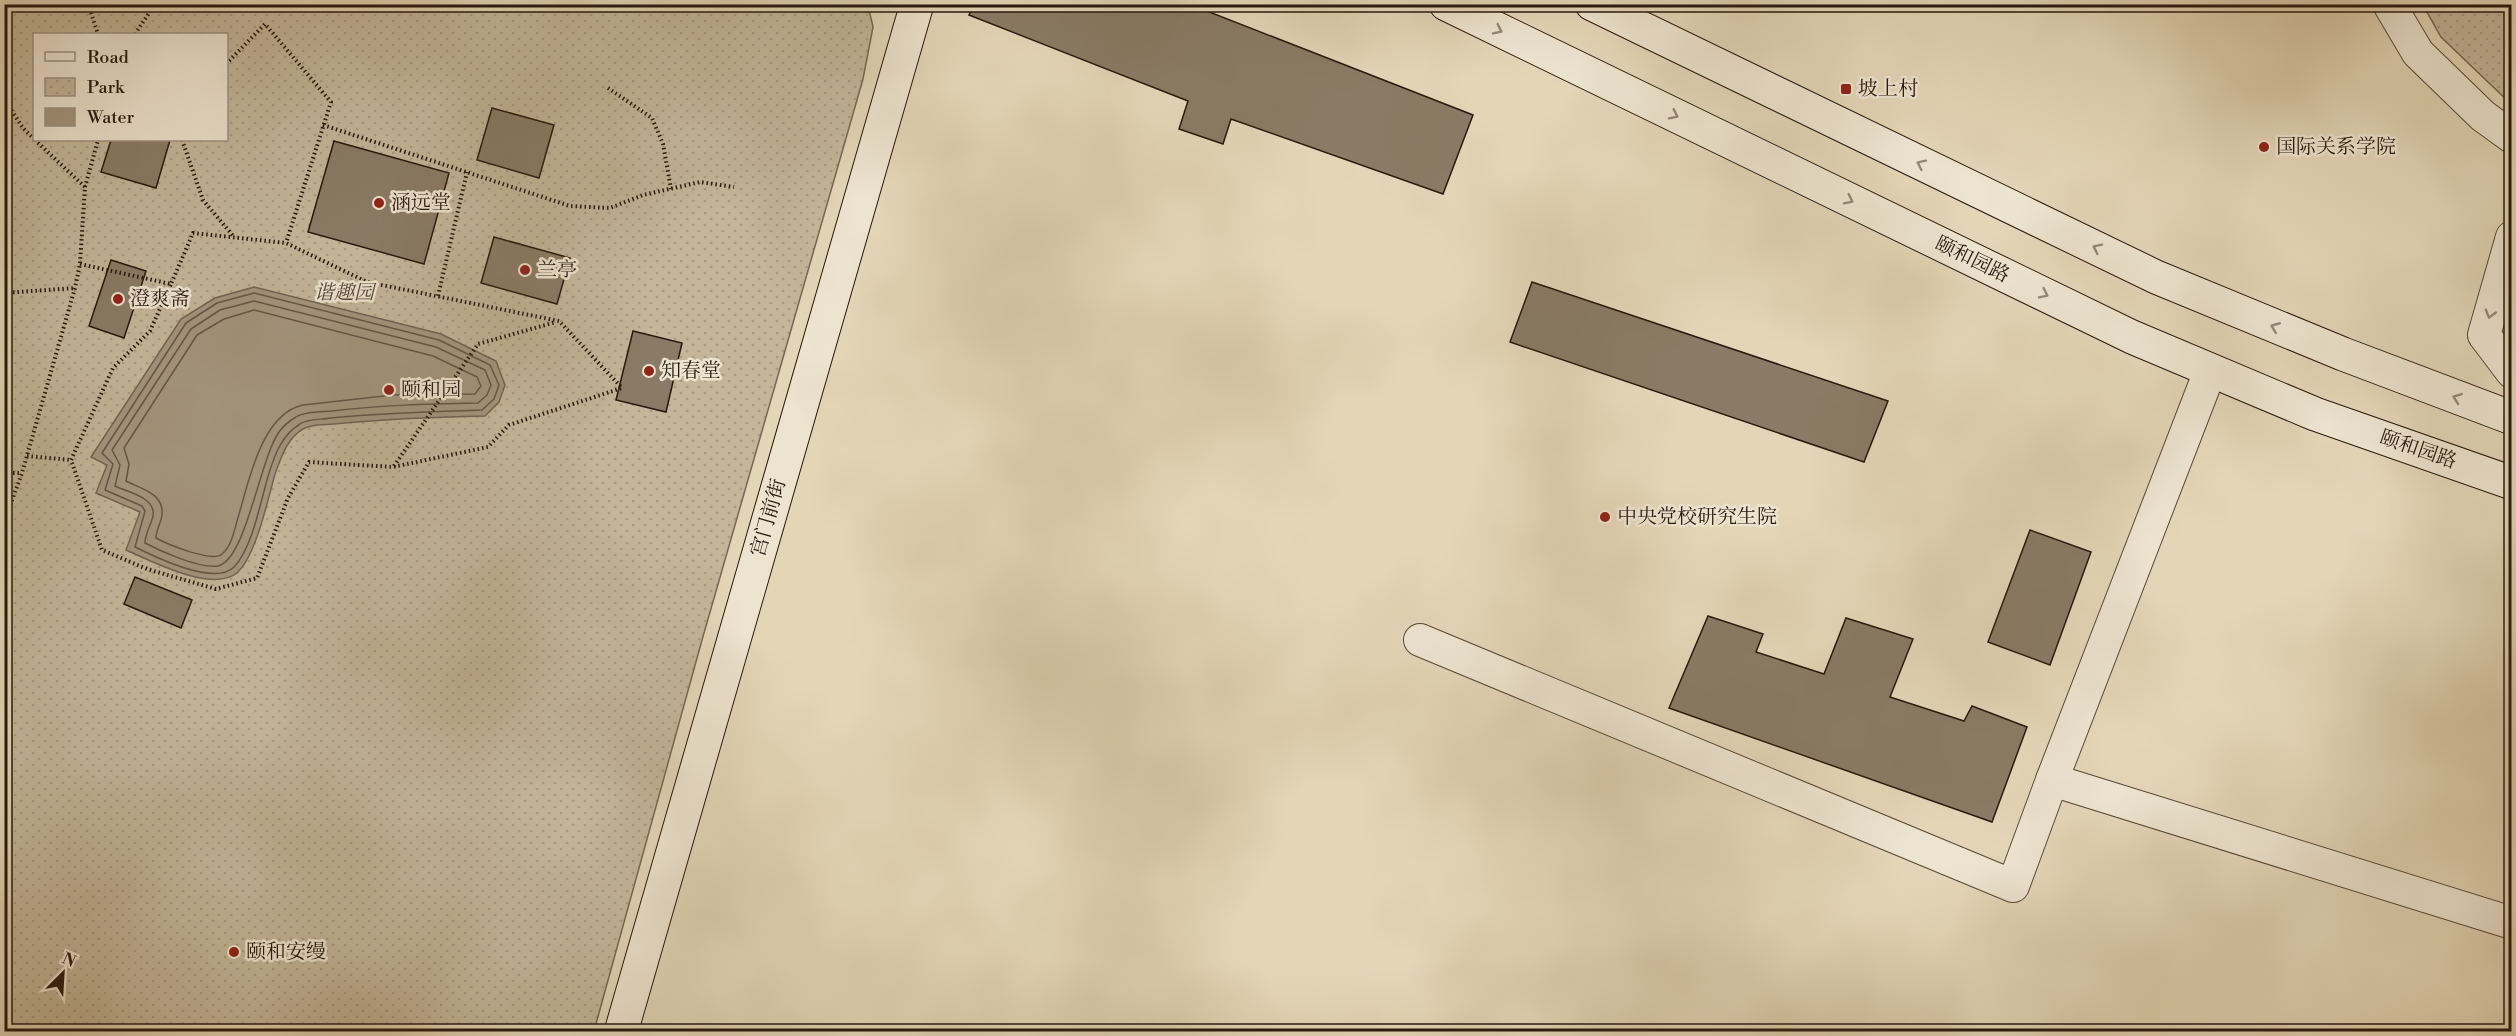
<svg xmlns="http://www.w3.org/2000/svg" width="2516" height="1036" viewBox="0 0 2516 1036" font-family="'Libre Bodoni','Noto Serif SC',serif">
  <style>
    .park { fill: url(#park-dots); stroke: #766754; stroke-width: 1.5; fill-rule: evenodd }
    .water { fill: #a3957e; stroke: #726352; stroke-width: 1.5 }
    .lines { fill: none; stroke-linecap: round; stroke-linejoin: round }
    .shore { stroke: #665646; stroke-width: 1.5 }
    .building { fill: #897b66; stroke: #28180f; stroke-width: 1.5 }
    .street-casing { stroke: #574839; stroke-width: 34 }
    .secondary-casing { stroke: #28180f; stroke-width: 35 }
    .path { stroke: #28180f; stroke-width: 4; stroke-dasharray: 1.5 3; stroke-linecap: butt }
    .street { stroke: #ede4d0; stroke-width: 32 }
    .secondary { stroke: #ede4d0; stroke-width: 33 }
    .oneway { stroke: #948879 }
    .poi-dot { fill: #8f2418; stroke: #ede4d0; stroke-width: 2 }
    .labels { text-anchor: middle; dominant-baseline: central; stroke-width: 5; stroke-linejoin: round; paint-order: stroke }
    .poi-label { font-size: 20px; fill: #28180f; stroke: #ede4d0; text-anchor: start }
    .street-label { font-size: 20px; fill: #28180f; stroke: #ede4d0 }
    .park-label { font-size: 20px; font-style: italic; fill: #564739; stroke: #ede4d0 }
  </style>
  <defs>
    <pattern id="park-dots" width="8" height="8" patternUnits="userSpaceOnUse" patternTransform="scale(1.5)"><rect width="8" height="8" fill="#c3b69a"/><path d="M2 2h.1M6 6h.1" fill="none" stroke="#a89c84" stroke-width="1.8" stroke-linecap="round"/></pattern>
  </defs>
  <rect width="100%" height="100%" fill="#e3d6b7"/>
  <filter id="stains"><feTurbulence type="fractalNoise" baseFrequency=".00333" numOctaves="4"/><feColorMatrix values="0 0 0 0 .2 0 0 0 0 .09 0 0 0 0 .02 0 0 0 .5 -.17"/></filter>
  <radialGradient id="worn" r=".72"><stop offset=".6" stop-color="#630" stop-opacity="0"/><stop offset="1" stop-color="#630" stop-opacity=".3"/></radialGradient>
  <!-- park -->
  <g class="park">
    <path d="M5,5h863l5,22 -10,52 -161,561 -108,391 -589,1zM34,34h192v106h-192z"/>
    <path d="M2423,5h88v99l-70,-67z"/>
  </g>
  <!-- water -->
  <path class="water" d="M254,287l187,47 55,27 9,24 -6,17 -14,14c-51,1 -100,3 -151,8 -9,1 -23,0 -31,5 -16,9 -22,29 -28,45 -7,25 -19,81 -37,98 -24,22 -87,-11 -112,-22l14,-38 -44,-19 11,-28 -16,-8 90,-138 34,-21z"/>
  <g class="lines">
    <!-- shore -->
    <g class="shore">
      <path d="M254,293l185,47 51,25 9,20 -5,14 -12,11c-51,2 -100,3 -151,8 -9,2 -23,0 -31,6 -18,11 -25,30 -31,49 -8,26 -16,74 -35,94 -19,19 -79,-10 -99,-20l10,-36 -3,-5 -37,-16 8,-26 -11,-11 84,-130 31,-20z"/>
      <path d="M254,301l182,46 49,23 6,15 -4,10 -9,8c-49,1 -97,2 -146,8 -10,1 -27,0 -36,6 -5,3 -13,9 -17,15 -19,26 -33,128 -61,134 -18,3 -58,-15 -73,-23 0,-9 6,-18 8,-27 3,-19 -26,-24 -38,-30l5,-21 -8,-15 79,-121 29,-19z"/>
      <path d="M254,310l179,46 44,21 4,9 -6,8 -82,1 -90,10c-43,9 -55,81 -66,116 -3,11 -6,26 -15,33 -10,9 -55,-10 -66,-16 0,-8 5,-15 6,-23 2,-22 -21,-26 -36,-34l3,-17 -5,-16 73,-113 27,-16z"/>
    </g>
  </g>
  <!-- building -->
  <g class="building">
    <path d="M974,4h215l284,111 -30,79 -212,-75 -8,25 -44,-15 9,-28 -219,-86z"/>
    <path d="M492,108l62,17 -15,53 -62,-18z"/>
    <path d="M111,140h59l-14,48 -55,-16z"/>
    <path d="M334,141l115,32 -25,91 -116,-32z"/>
    <path d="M494,237l76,21 -13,46 -76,-21z"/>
    <path d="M111,260l35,11 -22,67 -35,-12z"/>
    <path d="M1532,282l356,119 -24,61 -354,-120z"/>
    <path d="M633,331l49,12 -16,69 -50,-12z"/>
    <path d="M2030,530l61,22 -41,113 -62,-23z"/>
    <path d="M135,577l57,23 -11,28 -57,-24z"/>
    <path d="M1708,616l55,18 -7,18 68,22 22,-56 67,21 -23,58 74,24 8,-15 55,21 -35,95 -323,-114z"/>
  </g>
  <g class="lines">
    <defs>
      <g id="street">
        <path d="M2389,4l29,49 65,63 29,21"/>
        <path d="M2512,237l-28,98 28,37"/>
        <path d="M2210,371l-158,409 460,143"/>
        <path d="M1420,640l593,246 39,-106"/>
      </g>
      <g id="secondary">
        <path d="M1446,4l686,333 183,77 197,69"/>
        <path d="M1592,4l564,273 187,77 169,64"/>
        <path d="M621,1032l296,-1028"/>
      </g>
    </defs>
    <!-- street casing -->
    <use href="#street" class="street-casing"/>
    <!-- secondary casing -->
    <use href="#secondary" class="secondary-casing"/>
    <!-- path -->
    <g class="path">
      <path d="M91,4l-1,6 8,24"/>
      <path d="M135,34l20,-30"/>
      <path d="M226,64l39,-40 66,78 -45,141"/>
      <path d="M608,88l44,30 11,26 8,45"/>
      <path d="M4,99l19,29 11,11"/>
      <path d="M323,125l247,81 40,2 33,-13 57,-13 34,5"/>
      <path d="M182,140l21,60 31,37"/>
      <path d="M85,187l13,-47"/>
      <path d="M80,264l91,20 22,-51 93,10 81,39 192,39 63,67 -113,37 -21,22 -95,20 -84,-5 -21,36 -31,80 -41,11 -69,-20 -45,-19 -31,-90 42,-92 37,-37 21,-47"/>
      <path d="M4,293l71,-5"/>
      <path d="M438,296l29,-124"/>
      <path d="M27,456l44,4"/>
      <path d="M394,466l84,-122 78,-22"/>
      <path d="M4,473h18"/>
      <path d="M4,522l18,-49 53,-185 5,-24 5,-77 -50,-47"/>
    </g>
    <!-- street -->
    <use href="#street" class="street"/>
    <!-- secondary -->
    <use href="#secondary" class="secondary"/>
  </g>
  <!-- one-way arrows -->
  <defs><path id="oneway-chevron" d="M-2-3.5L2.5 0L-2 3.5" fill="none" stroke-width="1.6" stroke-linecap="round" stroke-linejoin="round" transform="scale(1.5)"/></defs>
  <g class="oneway">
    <use href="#oneway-chevron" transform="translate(1498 30) rotate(26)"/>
    <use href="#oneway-chevron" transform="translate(1674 115) rotate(26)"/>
    <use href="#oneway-chevron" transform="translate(1921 164) rotate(-154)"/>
    <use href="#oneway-chevron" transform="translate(1849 200) rotate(26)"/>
    <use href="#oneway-chevron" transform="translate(2097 248) rotate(-154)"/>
    <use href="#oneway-chevron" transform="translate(2044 294) rotate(26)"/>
    <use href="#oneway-chevron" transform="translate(2490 314) rotate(106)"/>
    <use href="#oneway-chevron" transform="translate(2275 327) rotate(-158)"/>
    <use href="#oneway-chevron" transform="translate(2457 398) rotate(-160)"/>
  </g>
  <!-- markers -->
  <g class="poi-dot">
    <rect x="1840" y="83" width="12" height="12" rx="3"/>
    <circle cx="2264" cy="147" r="6"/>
    <circle cx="379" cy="203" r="6"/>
    <circle cx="525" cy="270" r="6"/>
    <circle cx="118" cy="299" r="6"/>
    <circle cx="649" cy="371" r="6"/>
    <circle cx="389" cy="390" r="6"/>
    <circle cx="1605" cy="517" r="6"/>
    <circle cx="234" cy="952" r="6"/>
  </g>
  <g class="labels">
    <!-- poi labels -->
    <g class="poi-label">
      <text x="1858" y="89">坡上村</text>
      <text x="2276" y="147">国际关系学院</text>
      <text x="391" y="203">涵远堂</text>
      <text x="537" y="270">兰亭</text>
      <text x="130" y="299">澄爽斋</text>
      <text x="661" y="371">知春堂</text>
      <text x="401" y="390">颐和园</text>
      <text x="1617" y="517">中央党校研究生院</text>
      <text x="246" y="952">颐和安缦</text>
    </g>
    <!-- street labels -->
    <g class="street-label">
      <text transform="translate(1972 260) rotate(26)">颐和园路</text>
      <text transform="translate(2418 450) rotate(19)">颐和园路</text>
      <text transform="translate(769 518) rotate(-74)">宫门前街</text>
    </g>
    <!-- park labels -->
    <g class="park-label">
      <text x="344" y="293">谐趣园</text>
    </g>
  </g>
  <!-- margin -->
  <rect width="2516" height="1036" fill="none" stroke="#e3d6b7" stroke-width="24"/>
  <rect x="6" y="6" width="2504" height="1024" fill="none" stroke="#28180f" stroke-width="3"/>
  <rect x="12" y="12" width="2492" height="1012" fill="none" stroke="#28180f" stroke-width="1.5"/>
  <!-- legend -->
  <rect x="33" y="33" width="195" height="108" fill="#ede4d0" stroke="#9e9283" stroke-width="1.5"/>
  <rect x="45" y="52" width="30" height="9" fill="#ede4d0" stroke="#9e9283" stroke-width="1.5"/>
  <text x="87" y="63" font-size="18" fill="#28180f">Road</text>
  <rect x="45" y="78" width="30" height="18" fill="url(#park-dots)" stroke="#9e9283" stroke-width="1.5"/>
  <text x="87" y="93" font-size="18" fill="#28180f">Park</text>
  <rect x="45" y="108" width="30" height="18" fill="#a3957e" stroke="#9e9283" stroke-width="1.5"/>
  <text x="87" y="123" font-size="18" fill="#28180f">Water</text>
  <!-- north arrow -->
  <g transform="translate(63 973) rotate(24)" stroke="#ede4d0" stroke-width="4.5" paint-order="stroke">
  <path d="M0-4.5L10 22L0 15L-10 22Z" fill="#28180f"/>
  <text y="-9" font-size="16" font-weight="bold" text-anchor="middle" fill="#28180f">N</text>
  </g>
  <rect width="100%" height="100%" filter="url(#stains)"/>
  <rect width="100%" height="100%" fill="url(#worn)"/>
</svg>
